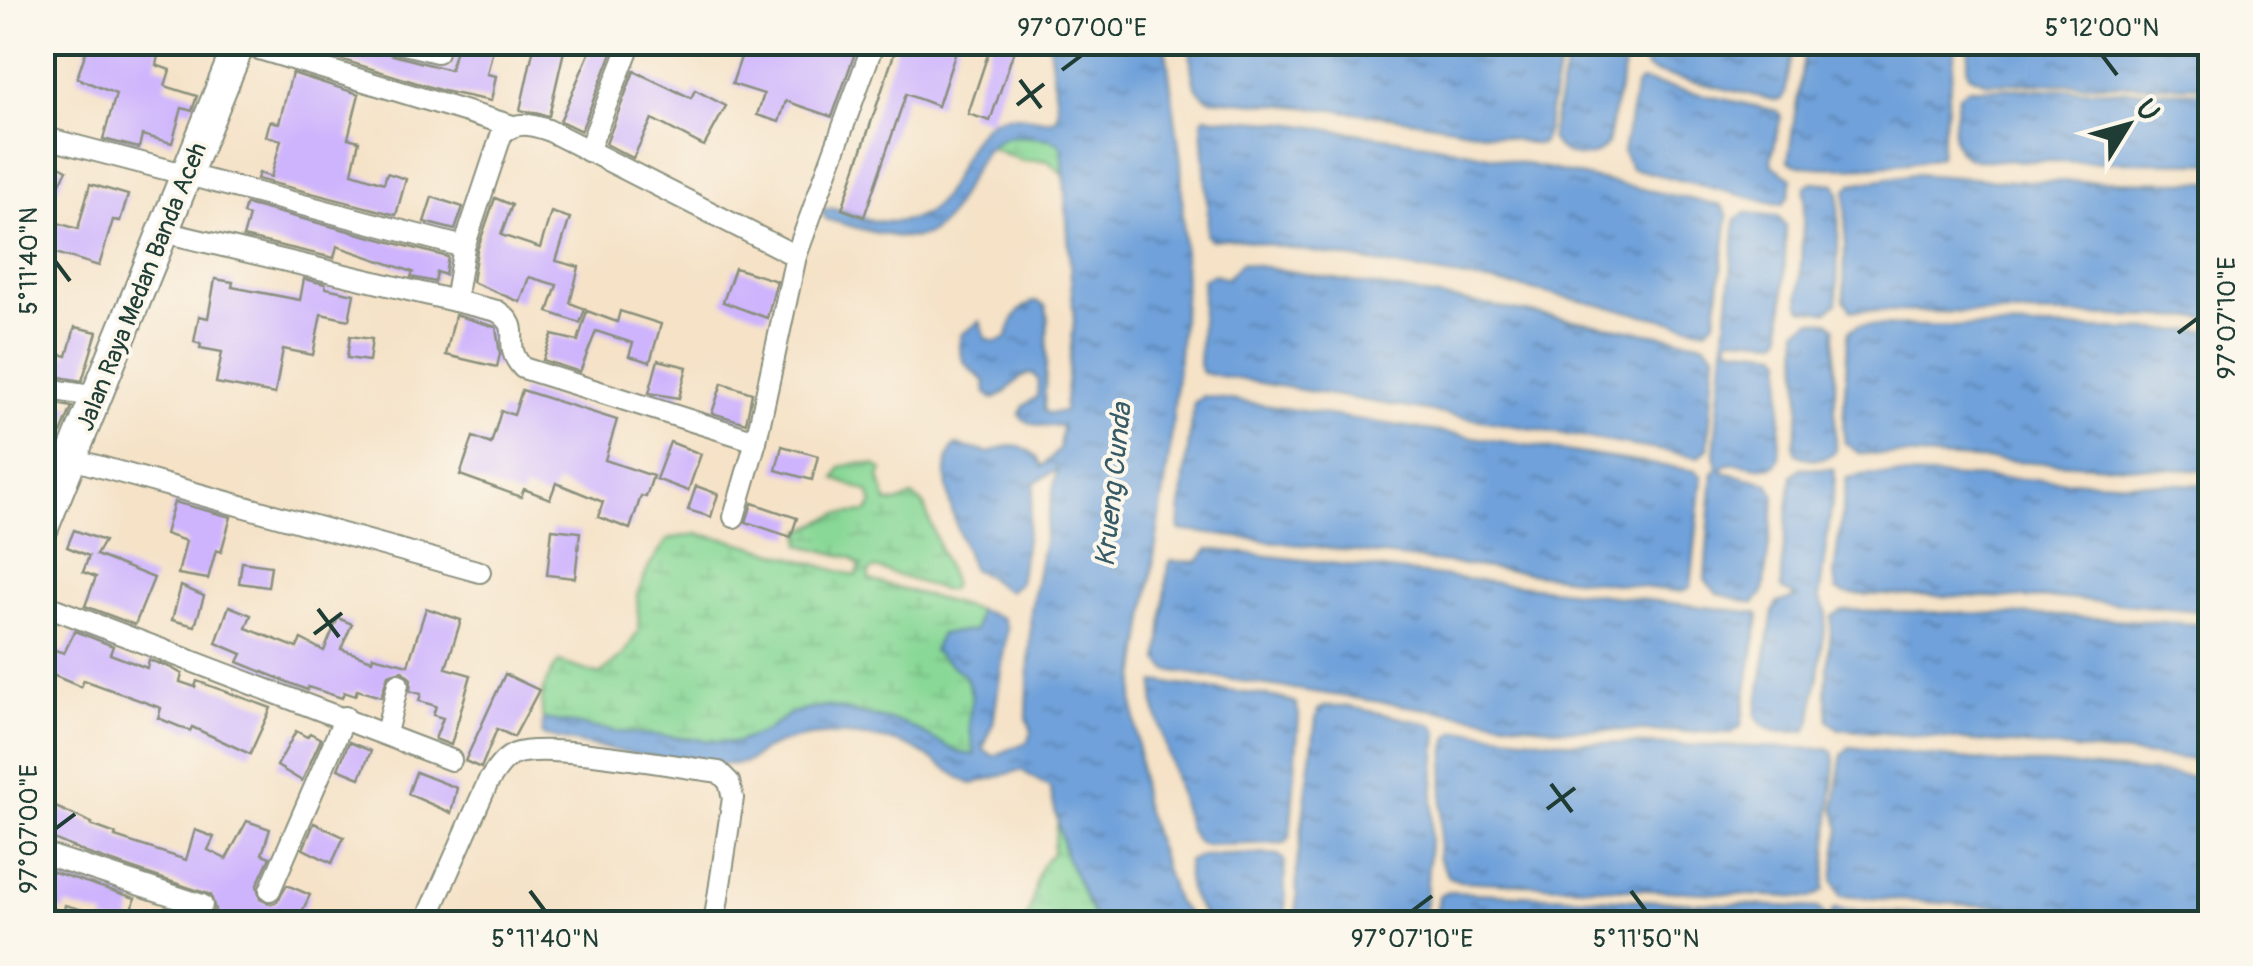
<svg xmlns="http://www.w3.org/2000/svg" width="2253" height="966" viewBox="0 0 2253 966" font-family="Pangolin,sans-serif">
  <style>
    .wetland { fill: url(#wetland-marsh); stroke: #548a66; stroke-width: 2.5 }
    .water { fill: url(#water-ripples); stroke: #476f87; stroke-width: 2.5 }
    .building { fill: #ceb4fd }
    .lines { fill: none; stroke-linecap: round; stroke-linejoin: round }
    .minor-casing { stroke: #8a907e; stroke-width: 24 }
    .highway-casing { stroke: #8a907e; stroke-width: 34 }
    .minor { stroke: #fff; stroke-width: 20 }
    .highway { stroke: #fff; stroke-width: 30 }
    .ticks { fill: none; stroke: #1f3d34; stroke-width: 4 }
    .labels { text-anchor: middle; dominant-baseline: central; stroke-width: 8; stroke-linejoin: round; paint-order: stroke }
    .street-label { font-size: 25px; fill: #1f3d34; stroke: #fbf7ec }
    .water-label { font-size: 28px; font-style: italic; fill: #375b66; stroke: #fbf7ec }
    .neatline { fill: none; stroke: #1f3d34; stroke-width: 4 }
    .ticks-label { font-size: 25px; text-anchor: middle; fill: #1f3d34 }
  </style>
  <defs>
    <pattern id="wetland-marsh" width="20" height="14" patternUnits="userSpaceOnUse" patternTransform="scale(2.5)"><rect width="20" height="14" fill="#89d897"/><path d="M1 5h8M5 5V1M11 12h8M15 12V8" fill="none" stroke="#76ba83"/></pattern>
    <pattern id="water-ripples" width="26" height="14" patternUnits="userSpaceOnUse" patternTransform="scale(2.5)"><rect width="26" height="14" fill="#6fa1da"/><path d="M2 4q2-2 4 0t4 0M15 11q2-2 4 0t4 0" fill="none" stroke="#5b84b2"/></pattern>
  </defs>
  <rect width="100%" height="100%" fill="#fbf7ec"/>
  <filter id="ink" filterUnits="userSpaceOnUse"><feTurbulence type="fractalNoise" baseFrequency=".01" numOctaves="2"/><feDisplacementMap in="SourceGraphic" scale="20" xChannelSelector="R" yChannelSelector="G"/><feConvolveMatrix kernelMatrix="1 2 1 2 8 2 1 2 1" color-interpolation-filters="sRGB"/></filter>
  <filter id="wash" filterUnits="userSpaceOnUse"><feTurbulence type="fractalNoise" baseFrequency=".0048" numOctaves="4" result="noise"/><feDisplacementMap in="SourceGraphic" scale="40" xChannelSelector="R" yChannelSelector="G"/><feGaussianBlur stdDeviation="2.25" result="paint"/><feColorMatrix in="noise" values="0 0 0 0 0 0 0 0 0 0 0 0 0 0 0 0 0 1.4 0 .05"/><feComposite in="paint" operator="in"/></filter>
  <g filter="url(#wash)">
    <rect width="100%" height="100%" fill="#f5e2c7"/>
    <!-- wetland -->
    <g class="wetland">
      <path d="M1022,136l33,3 7,6 2,30 -17,-15 -25,1 -33,-14 15,-10z"/>
      <path d="M858,463l17,2 8,6 -4,6 8,25 10,1 15,-7 11,7 30,81 -3,6h-8l-66,-22 -7,4v8l109,30 -2,21 -35,3 25,43 6,19 -3,28 6,31 -15,-2 -57,-30 -77,-17 -35,7 -25,18 -31,12 -116,-11 -76,-13c-4,-24 1,-38 16,-57l41,13 24,-21 15,-24 -2,-35 12,-29 19,-27 30,-5 33,6 125,36 4,-10 -8,-8 -51,-13v-14l37,-17 29,-2 6,-8 -5,-12 -33,-13 6,-12z"/>
      <path d="M1058,820l8,37 31,66 -73,1c13,-22 7,-55 28,-70z"/>
    </g>
    <!-- water -->
    <g class="water">
      <path d="M1049,43h116l16,118 4,129 -15,159 -37,250 10,103 33,99 20,22h-99l-31,-66 -16,-69 -29,-18 -49,14c-28,-13 -48,-36 -79,-43 -44,-9 -87,-11 -128,8 -6,4 -12,10 -19,13 -30,10 -169,-18 -204,-27l1,-16 76,13 116,11 31,-12 25,-18 35,-7 77,17 57,30 15,2 -6,-31 3,-28 -6,-19 -33,-26 8,-17 34,-4 3,-20 24,8 5,11 -14,95 -10,25 11,7 33,-14 5,-10 -5,-15 4,-107 26,-140 -22,12 -16,101 -10,8c-14,-4 -20,-18 -36,-21 -11,-28 -43,-102 -17,-125l34,8c19,-12 43,-8 52,14l17,-17 3,-25c-16,2 -32,2 -43,-10l5,-9 13,-9 1,-17 -5,-7c-20,3 -23,22 -40,26l-7,-6 -1,-12c-18,-13 -29,-23 -24,-46l19,-14 6,18 10,3 11,-4c5,-18 11,-32 30,-37l9,6 2,13 -4,90 5,4 15,-3 10,-90 -12,-175c-9,-8 -17,-8 -29,-9 -9,-1 -22,-2 -31,1 -35,15 -43,94 -84,99 -26,3 -66,-11 -92,-18l-5,-9c16,-5 30,5 45,9 18,5 35,4 53,-2 36,-14 41,-79 74,-97 17,-10 42,1 61,0l4,-8z"/>
      <path d="M1190,43v-1l373,1 -18,95 -4,6h-7c-107,-26 -215,-37 -325,-45 -21,-11 -17,-35 -19,-56z"/>
      <path d="M1570,43h59l-22,101c-12,20 -51,15 -56,-8z"/>
      <path d="M1647,43h147l-9,51 -4,6h-7l-122,-28 -7,-6z"/>
      <path d="M1806,43h150l-16,113c-26,10 -128,18 -152,5z"/>
      <path d="M1970,43h240v43l-222,-3 -19,-9 -2,-6z"/>
      <path d="M1641,81l136,30 4,5 -10,44 1,5 20,13 -3,18 -6,8 -10,-1 -142,-35 -8,-16 13,-65z"/>
      <path d="M1969,88l241,4v71l-235,-3c-31,-9 -21,-38 -16,-65z"/>
      <path d="M1205,117l82,6 145,21 290,62 6,10 -13,105 -9,8 -187,-42 -288,-49 -20,2 -5,-5 2,-19 -6,-95z"/>
      <path d="M1914,174l98,7 198,1v136l-359,-8 -7,-10 2,-110 6,-6z"/>
      <path d="M1813,182l22,2 4,8 -2,111 -10,9 -25,-3 -3,-6 6,-116z"/>
      <path d="M1746,213l32,3 8,11 -4,108 -4,5 -45,-3 -5,3 2,7 48,5 5,6 -4,100 -4,7c-18,7 -37,-7 -52,1v6l45,11 7,13 -12,97 -9,10 -36,-9 -13,-14 8,-107 5,-5 -4,-14 22,-235z"/>
      <path d="M1241,263l464,80 10,10 -7,95 -9,9 -497,-84 -3,-8 4,-86 11,-5 12,5z"/>
      <path d="M1811,321h18l6,6v125c-8,9 -28,8 -38,2l-3,-9 6,-35 -2,-81z"/>
      <path d="M1858,325l352,6v140l-351,-18 -14,-10 -2,-15 5,-91 1,-6z"/>
      <path d="M1203,396l493,75 6,6 -11,110 -9,5 -502,-62c-3,-9 12,-108 14,-127z"/>
      <path d="M1801,468l33,1 1,10 -16,119 8,15 -15,106 -6,13c-19,-1 -43,4 -50,-18l17,-102 4,-9 20,-6 -16,-8v-16l11,-98z"/>
      <path d="M1867,474l343,11v127l-141,-13 -223,-5 -10,-4 -2,-17 13,-95z"/>
      <path d="M1209,549l548,64 2,3 -18,110 -9,7 -172,-4 -392,-59 -9,-10 9,-96 3,-3 26,1z"/>
      <path d="M1843,610l200,5 167,10v136l-371,-32 -10,-8 -3,-31 6,-74z"/>
      <path d="M1163,682c30,8 114,10 133,22l3,11 -9,122 -5,6 -79,2 -9,-3 -8,-12 -35,-126 1,-21z"/>
      <path d="M1325,706h21l88,19 4,6 -14,192h-128l1,-59 19,-145 2,-9z"/>
      <path d="M1468,731l100,11 259,7 6,3 2,9 -11,130 -14,7 -350,-17 -11,-4 -11,-20 8,-109 3,-11 7,-5z"/>
      <path d="M1849,747l159,17h39l163,14v143l-369,-25 -8,-16 7,-52 -5,-21 7,-52z"/>
      <path d="M1263,854l15,1 6,5 2,63h-75c-17,-18 -28,-36 -23,-62l14,-5z"/>
      <path d="M1449,892l369,16 8,9 -1,6h-390l4,-27z"/>
      <path d="M1835,909l7,1 266,13h-278l1,-10z"/>
    </g>
    <g id="blocks">
      <!-- building -->
      <g class="building">
        <path d="M89,42h72l-5,23 14,5 -5,16 32,10 -5,15 -10,-3 -10,35 -30,-8 -3,13 -36,-9 13,-45 -39,-16z"/>
        <path d="M341,42h21l31,13 57,15 8,-28 35,7 -6,25 9,2 -5,25 -48,-10 -142,-44 1,-4 36,12z"/>
        <path d="M535,42h31l-17,74 -29,-6z"/>
        <path d="M594,42l20,6 -33,83 -21,-10z"/>
        <path d="M746,42h113l-27,75 -46,-16 -7,21 -22,-7 7,-21 -32,-10z"/>
        <path d="M898,42h61l-21,64 -32,-12 -42,123 -22,-8z"/>
        <path d="M992,42h25l-27,79 -22,-7z"/>
        <path d="M634,71l57,27 4,-8 31,16 -22,40 -52,-27 -19,39 -27,-14z"/>
        <path d="M292,73l67,21 -11,44 11,3 -7,32 32,10 3,-10 19,6 -10,36 -139,-36 2,-6 12,4 10,-37 -15,-4 4,-15 9,2z"/>
        <path d="M42,157l25,13 -25,47z"/>
        <path d="M90,184l38,11 -8,26 -7,-1 -14,46 -57,-17 6,-29 30,9z"/>
        <path d="M432,197l31,10 -8,23 -31,-8z"/>
        <path d="M495,198l17,7 -11,30 39,13 11,-36 19,6 -14,43 23,6 -9,36 15,6 -5,14 -32,-11 9,-27 -28,-8 -9,25 -48,-20 5,-32z"/>
        <path d="M246,204l202,53 -3,18 -8,-3 -2,10 -24,-5 2,-5 -76,-26 -3,12 -91,-21 6,-21 -6,-2z"/>
        <path d="M735,268l42,13 -10,37 -44,-16z"/>
        <path d="M215,279l18,3 -1,5 68,13 4,-21 21,5 1,4 28,6 -5,26 -28,-6 -8,41 -30,-6 -8,45 -59,-11 6,-31 -22,-4 1,-4 -7,-2 5,-26 9,2z"/>
        <path d="M587,311l30,11 3,-11 41,13 -11,38 -21,-6 4,-13 -37,-12 -16,41 -37,-12 9,-25 26,6z"/>
        <path d="M455,315l41,12 4,27 -3,13 -51,-12z"/>
        <path d="M75,327l22,5 -15,49 -40,-7v-24l25,6z"/>
        <path d="M350,336l22,3 -3,22 -22,-3z"/>
        <path d="M658,360l29,7 -8,31 -30,-5z"/>
        <path d="M722,383l30,10 -6,30 -34,-10z"/>
        <path d="M522,390l95,30 -12,40 48,16 -7,21 -5,-1 -11,33 -32,-12 5,-15 -47,-19 -6,16 -26,-10 -3,8 -61,-22 13,-38 18,7 10,-33 13,4z"/>
        <path d="M57,404l15,3 -11,26 -19,-6v-15l12,4z"/>
        <path d="M670,442l31,12 -13,37 -32,-12z"/>
        <path d="M782,446l36,10 -6,24 -36,-10z"/>
        <path d="M696,486l22,8 -7,23 -23,-7z"/>
        <path d="M174,502l57,15 -10,35 -5,-2 -8,29 -30,-5 8,-33 -21,-7z"/>
        <path d="M752,503l45,15 -6,19 -45,-15z"/>
        <path d="M552,529l28,3 -5,46 -28,-3z"/>
        <path d="M74,530l30,11 -8,14 58,23 -19,47 -50,-19 11,-29 -13,-5 6,-16 -22,-9z"/>
        <path d="M242,562l29,4 -3,21 -29,-4z"/>
        <path d="M181,586l23,10 -9,30 -23,-6z"/>
        <path d="M229,606l22,9 -5,13 51,20 4,-9 23,12 14,-33 14,6 -11,25 31,11 1,-4 35,9 18,-57 35,12 -15,48 25,7 -20,70 -16,-6 8,-21 -10,-3 3,-9 -17,-5 2,-7 -11,-3 1,-12 -9,-8 -14,4 -7,22 -24,-7 -2,6 -11,-4 -2,6 -34,-11 -1,3 -69,-28 4,-8 -26,-11z"/>
        <path d="M75,631l38,15 -3,8 37,14 2,-8 20,7 13,7 -2,8 15,5 2,-6 74,27 -21,46 -58,-27 -2,4 -32,-13 3,-10 -77,-28 -3,7 -38,-16 9,-22 12,4z"/>
        <path d="M505,674l34,16 -25,47 -17,-8 -16,39 -16,-7z"/>
        <path d="M296,731l11,6 3,-4 11,6 -19,42 -25,-15z"/>
        <path d="M349,742l22,9 -11,27 -22,-9z"/>
        <path d="M416,772l41,16 -6,25 -43,-19z"/>
        <path d="M42,801l50,22 -1,2 25,9 -1,3 71,23 9,-30 19,7 -6,13 18,9 21,-38 23,8 -8,25 8,3 -13,28 3,14 11,5 6,-2 10,-17 23,10 -14,29h-101l1,-7 10,1 9,-8 -4,-15 -125,-42 -44,-19z"/>
        <path d="M314,823l30,14 -12,26 -29,-14z"/>
        <path d="M42,868l93,30 -6,26 -25,-3 1,-5 -40,-11 -1,6 -22,-5z"/>
      </g>
    </g>
  </g>
  <g filter="url(#ink)">
    <use href="#blocks" fill-opacity="0" stroke="#8a907e" stroke-width="2.5"/>
    <g class="lines">
      <defs>
        <g id="minor">
          <path d="M236,42l277,84"/>
          <path d="M396,42l41,10"/>
          <path d="M42,137l422,110"/>
          <path d="M588,151l43,-109"/>
          <path d="M164,232l333,79c30,19 2,31 26,57l233,73"/>
          <path d="M455,301l9,-54 38,-114c16,-12 28,-9 46,-3l248,126"/>
          <path d="M42,388l56,9"/>
          <path d="M72,459l408,113"/>
          <path d="M734,517l22,-76 40,-185 78,-214"/>
          <path d="M42,604l409,156"/>
          <path d="M386,733l12,-49"/>
          <path d="M42,853l160,52"/>
          <path d="M270,890l75,-173"/>
          <path d="M425,924l63,-142c8,-11 14,-23 27,-28 33,-12 162,13 204,18l10,10 4,16 -19,126"/>
        </g>
        <path id="highway" d="M42,530l198,-488"/>
      </defs>
      <!-- minor casing -->
      <use href="#minor" class="minor-casing"/>
      <!-- highway casing -->
      <use href="#highway" class="highway-casing"/>
      <!-- minor -->
      <use href="#minor" class="minor"/>
      <!-- highway -->
      <use href="#highway" class="highway"/>
    </g>
  </g>
  <!-- ticks -->
  <path class="ticks" d="M2102,55l15,20M1062,70l20,-15M1020,80l21,28M1017,105l27,-21M55,261l15,20M2178,333l20,-15M318,609l21,28M314,634l28,-21M1551,784l21,28M1547,809l28,-21M55,829l20,-15M530,891l15,20M1631,891l15,20M1412,911l20,-15"/>
  <g class="labels">
    <!-- street labels -->
    <g class="street-label">
      <text transform="translate(142 287) rotate(-68)">Jalan Raya Medan Banda Aceh</text>
    </g>
    <!-- water labels -->
    <g class="water-label">
      <text transform="translate(1114 485) rotate(-84)">Krueng Cunda</text>
    </g>
  </g>
  <!-- margin -->
  <rect width="2253" height="966" fill="none" stroke="#fbf7ec" stroke-width="110"/>
  <!-- north arrow -->
  <g transform="translate(2128 125) rotate(53)" stroke="#fbf7ec" stroke-width="8" paint-order="stroke">
  <path d="M0-8L18 38L0 25L-18 38Z" fill="#1f3d34"/>
  <text y="-15" font-size="28" font-weight="bold" text-anchor="middle" fill="#1f3d34">U</text>
  </g>
  <rect x="55" y="55" width="2143" height="856" class="neatline"/>
  <g class="ticks-label">
    <text x="1082" y="36">97°07'00"E</text>
    <text x="2102" y="36">5°12'00"N</text>
    <text transform="translate(28 261) rotate(-90)" y="9">5°11'40"N</text>
    <text transform="translate(2226 318) rotate(-90)" y="9">97°07'10"E</text>
    <text transform="translate(28 829) rotate(-90)" y="9">97°07'00"E</text>
    <text x="545" y="947">5°11'40"N</text>
    <text x="1412" y="947">97°07'10"E</text>
    <text x="1646" y="947">5°11'50"N</text>
  </g>
</svg>
